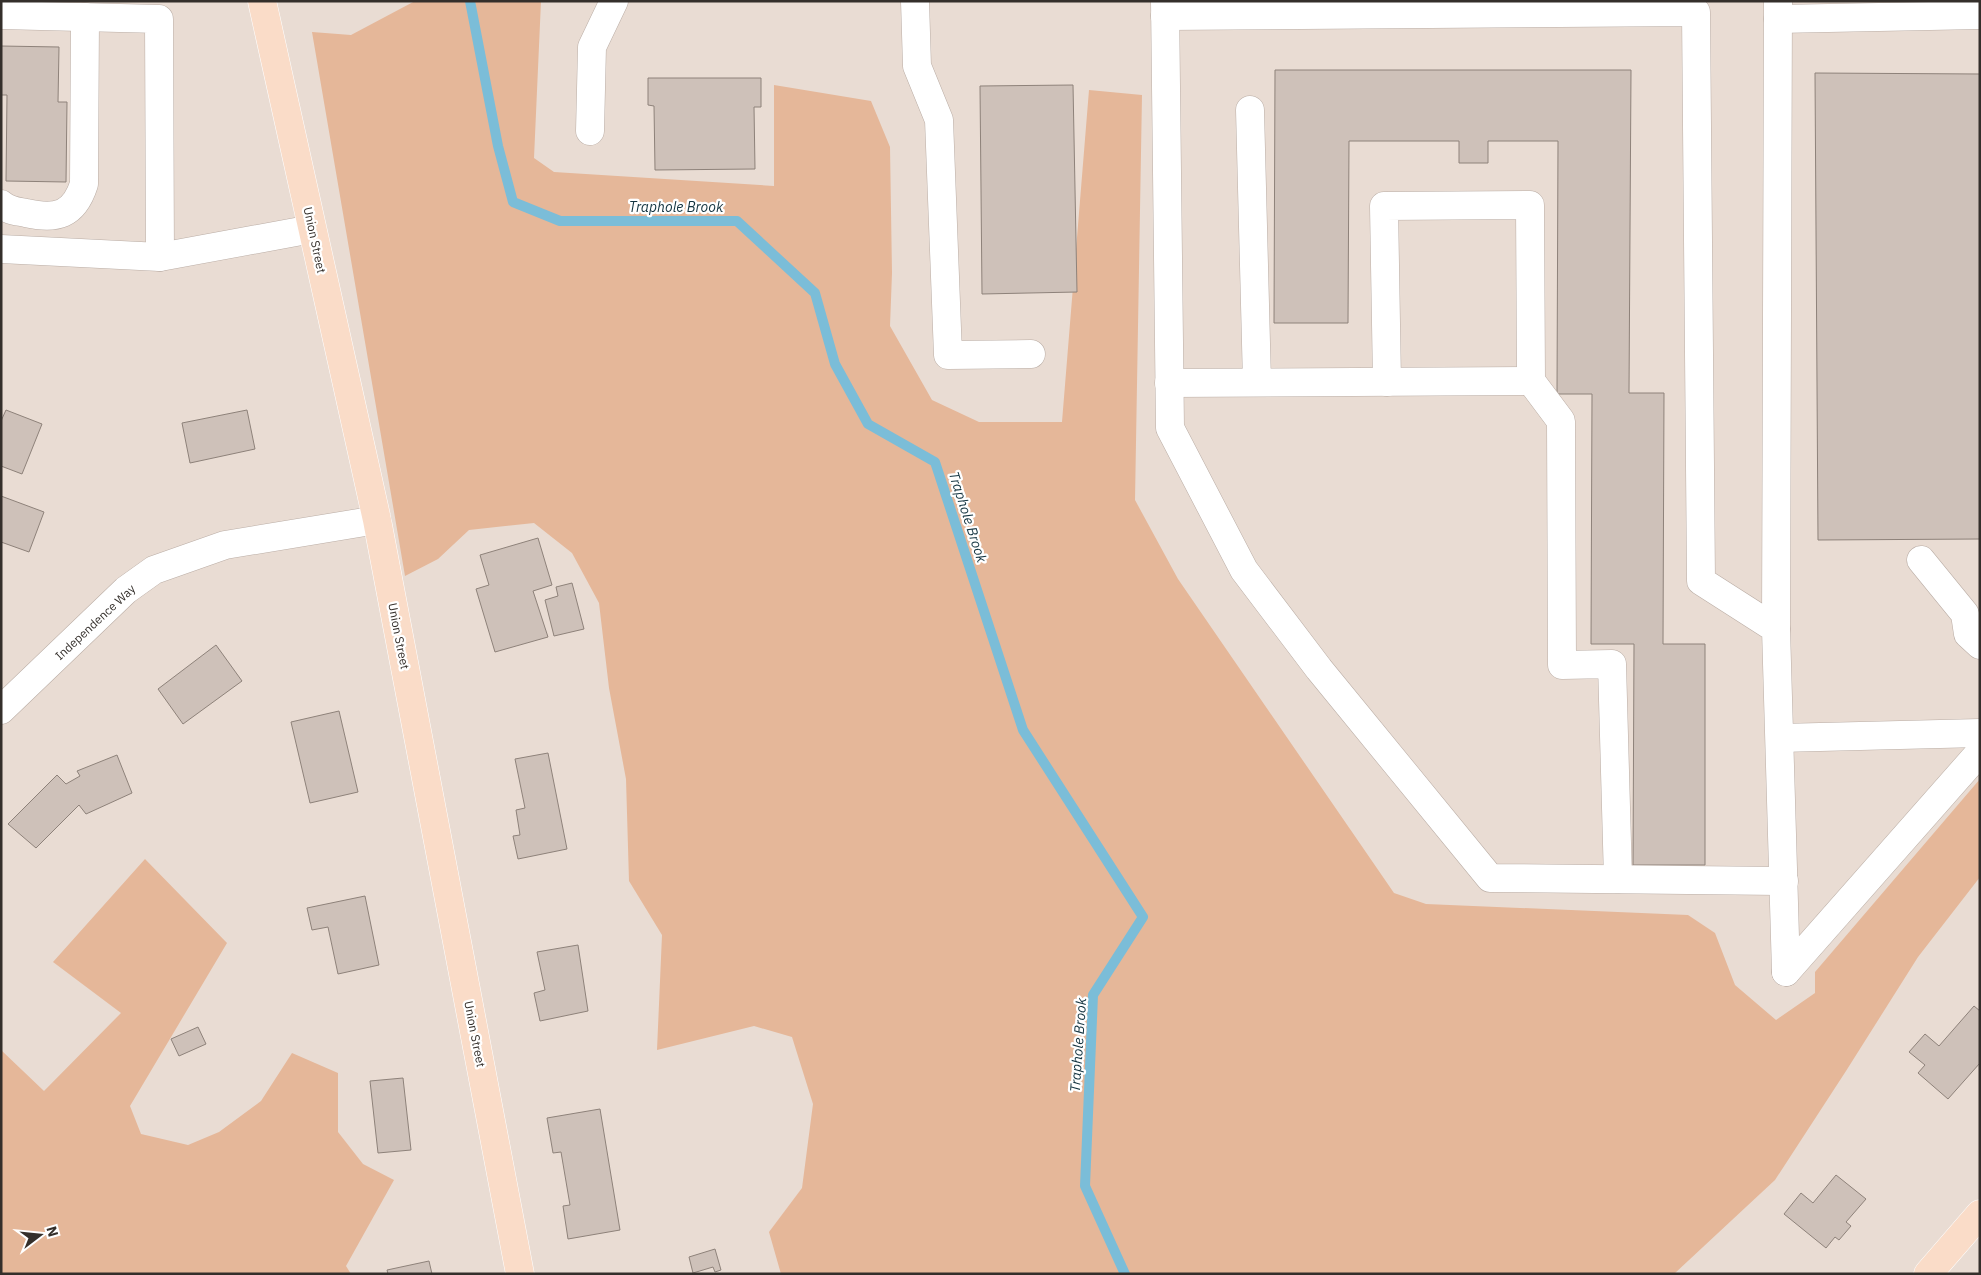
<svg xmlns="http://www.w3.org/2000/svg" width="1981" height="1275" viewBox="0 0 1981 1275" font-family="'IBM Plex Sans',sans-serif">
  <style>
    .green { fill: #e5b799 }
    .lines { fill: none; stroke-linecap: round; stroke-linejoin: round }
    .stream { stroke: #7bbdd8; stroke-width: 10 }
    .building { fill: #cec1b9; stroke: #8e827a }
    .minor-casing { stroke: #baada5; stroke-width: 29 }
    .major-casing { stroke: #fff; stroke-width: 29 }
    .minor { stroke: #fff; stroke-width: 28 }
    .major { stroke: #fadcc8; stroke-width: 28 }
    .labels { text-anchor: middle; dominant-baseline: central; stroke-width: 4.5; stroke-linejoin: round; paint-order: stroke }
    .street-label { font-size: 12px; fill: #342f2b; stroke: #fff }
    .water-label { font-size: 14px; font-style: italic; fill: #143440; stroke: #fff }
  </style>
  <rect width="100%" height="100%" fill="#e9dcd3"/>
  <!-- green -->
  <g class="green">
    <path d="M415,1h126l-7,157 20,14 220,14v-101l97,16 19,46 2,126 -2,53 42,74 47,22h83l27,-332 53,5 -7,405 43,79 216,314 32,11 262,11 27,18 20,52 41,35 39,-27v-21l165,-193v98l-62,80 -72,114 -71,109 -101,94h-893l-12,-42 33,-44 11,-84 -21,-67 -38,-11 -97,24 5,-115 -33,-54 -3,-102 -17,-91 -10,-85 -27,-50 -38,-30 -65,7 -31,29 -33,17 -93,-544 39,3z"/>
    <path d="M145,859l82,84 -97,163 11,28 47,11 31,-13 42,-31 31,-48 46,20v59l25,32 31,16 -48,86 5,8h-350v-224l43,41 77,-78 -68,-51z"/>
  </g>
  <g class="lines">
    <!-- stream -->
    <path class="stream" d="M470,1l28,145 15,56 47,19h177l78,72 20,71 33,60 67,38 88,268 120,187 -50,78 -8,191 40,88"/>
  </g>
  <!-- building -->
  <g class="building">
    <path d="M1,46l58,1 -1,55h9l-1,80 -60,-1 1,-86h-6z"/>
    <path d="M1275,70h356l-2,323h35l-1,251h42v221h-72l1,-221h-43l1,-250h-35l1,-253h-70v22h-29v-22h-110l-1,182h-74z"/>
    <path d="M1815,73l165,1v465l-162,1z"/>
    <path d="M648,78h113v29h-7l1,62 -100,1 -1,-64 -6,-1z"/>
    <path d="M1073,85l4,207 -95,2 -2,-208z"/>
    <path d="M6,410l36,14 -20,50 -21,-8v-45z"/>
    <path d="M247,410l8,39 -65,14 -8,-40z"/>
    <path d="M1,496l43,16 -15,40 -28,-10z"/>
    <path d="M538,538l14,47 -19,6 15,46 -53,15 -19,-63 13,-4 -9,-30z"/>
    <path d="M572,583l12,46 -30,7 -9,-36 13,-4 -2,-9z"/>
    <path d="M216,645l26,36 -59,43 -25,-35z"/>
    <path d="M339,711l19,81 -48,11 -19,-81z"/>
    <path d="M548,753l19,96 -49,10 -5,-23 7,-1 -4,-25 9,-2 -10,-49z"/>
    <path d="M117,755l15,38 -46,21 -7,-9 -43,43 -28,-24 49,-49 9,9 14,-8 -3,-5z"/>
    <path d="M365,896l14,69 -41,9 -10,-47 -16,3 -5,-22z"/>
    <path d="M578,945l10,66 -48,10 -6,-28 11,-3 -8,-38z"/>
    <path d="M1974,1006l6,5v52l-32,36 -30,-26 7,-8 -16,-13 16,-18 14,12z"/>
    <path d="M198,1027l8,17 -27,12 -8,-17z"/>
    <path d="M403,1078l8,72 -33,3 -8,-72z"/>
    <path d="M600,1109l20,121 -52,9 -5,-33 7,-1 -9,-53 -8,1 -6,-35z"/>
    <path d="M1836,1175l30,24 -20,23 5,4 -12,14 -4,-3 -9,11 -42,-34 17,-21 12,10z"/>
    <path d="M715,1249l6,21 -6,2 -2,-5 -20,6 -4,-16z"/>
    <path d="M429,1261l3,13h-44l-1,-4z"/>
  </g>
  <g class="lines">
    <defs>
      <g id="minor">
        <path d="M915,1l2,65 22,54 9,235 83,-1"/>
        <path d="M1165,1l5,427 74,142 75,99 171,209 294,3"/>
        <path d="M1,15l158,4 1,238 -159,-8"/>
        <path d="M1165,16l531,-4 5,569 75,48 10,343"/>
        <path d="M1778,19l202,-4"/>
        <path d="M1250,110l7,272"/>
        <path d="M590,131l2,-84 22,-46"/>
        <path d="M1,204c8,7 15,7 25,9 31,7 48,2 58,-29l1,-167"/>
        <path d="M160,257l152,-28"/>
        <path d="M1387,382l-3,-176 146,-1 1,176 30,40 1,244 50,-1 6,215"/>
        <path d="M1169,383l362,-2"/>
        <path d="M1921,560l44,54 3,20 12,11"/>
        <path d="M1776,629l2,-628"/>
        <path d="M1,710l125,-120 28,-20 71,-25 152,-25"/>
        <path d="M1780,738l200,-5"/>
        <path d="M1786,972l194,-220"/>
      </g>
      <g id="major">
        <path d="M262,1l115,519 143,754"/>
        <path d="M1928,1274l52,-60"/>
      </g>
    </defs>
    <!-- minor casing -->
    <use href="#minor" class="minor-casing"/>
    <!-- major casing -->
    <use href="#major" class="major-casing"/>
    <!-- minor -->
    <use href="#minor" class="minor"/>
    <!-- major -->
    <use href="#major" class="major"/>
  </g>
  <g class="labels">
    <!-- street labels -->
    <g class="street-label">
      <text transform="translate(315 240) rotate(78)">Union Street</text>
      <text transform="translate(95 622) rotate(-43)">Independence Way</text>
      <text transform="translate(399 636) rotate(79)">Union Street</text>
      <text transform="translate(475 1034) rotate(79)">Union Street</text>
    </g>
    <!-- water labels -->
    <g class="water-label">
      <text x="676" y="207">Traphole Brook</text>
      <text transform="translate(968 517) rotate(72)">Traphole Brook</text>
      <text transform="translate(1078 1045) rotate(-86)">Traphole Brook</text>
    </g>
  </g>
  <!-- border -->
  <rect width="1981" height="1275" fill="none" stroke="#342f2b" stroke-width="5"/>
  <!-- north arrow -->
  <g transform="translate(40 1235) rotate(74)" stroke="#ffffff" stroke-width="4" paint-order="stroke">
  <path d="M0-4L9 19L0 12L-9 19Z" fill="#342f2b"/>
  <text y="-8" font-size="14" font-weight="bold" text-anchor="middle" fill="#342f2b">N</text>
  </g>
</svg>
